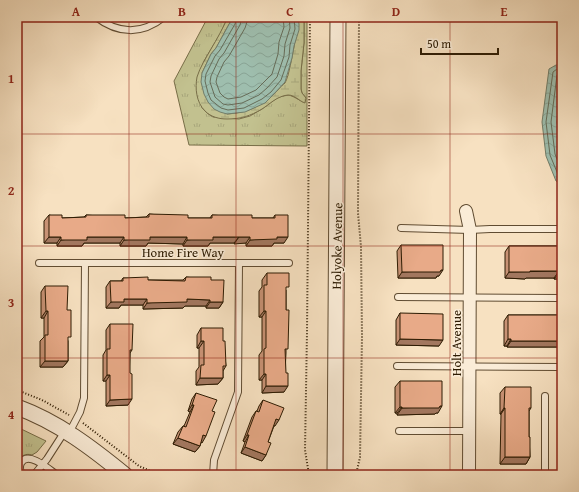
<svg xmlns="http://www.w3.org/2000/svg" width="579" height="492" viewBox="0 0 579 492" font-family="'Gentium Book Plus',serif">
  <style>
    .grass { fill: url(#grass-tufts); stroke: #786e48 }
    .wetland { fill: url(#wetland-marsh); stroke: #786e48 }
    .water { fill: url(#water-waves); stroke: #717d69 }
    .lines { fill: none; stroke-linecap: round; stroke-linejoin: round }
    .shore { stroke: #666c58; stroke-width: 1 }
    .service-casing { stroke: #604c32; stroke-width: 8 }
    .minor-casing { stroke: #604c32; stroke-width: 14 }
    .tertiary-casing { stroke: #604c32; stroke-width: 17 }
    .path { stroke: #2d1b02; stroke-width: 2; stroke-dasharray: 1 2; stroke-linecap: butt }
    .service { stroke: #faecd7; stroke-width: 6 }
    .minor { stroke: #faecd7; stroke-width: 12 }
    .tertiary { stroke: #faecd7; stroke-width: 15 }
    .wall { fill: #c89275; stroke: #2d1b02 }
    .shaded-wall { fill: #a2775f; stroke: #2d1b02 }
    .building { fill: #e8aa88; stroke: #2d1b02 }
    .grid { fill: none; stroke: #8f2418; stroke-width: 1; stroke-opacity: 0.55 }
    .labels { text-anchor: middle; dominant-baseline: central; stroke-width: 3; stroke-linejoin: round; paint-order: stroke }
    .street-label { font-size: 13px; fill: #2d1b02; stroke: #faecd7 }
    .neatline { fill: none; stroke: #8f2418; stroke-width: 1.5 }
    .grid-label { font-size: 13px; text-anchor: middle; font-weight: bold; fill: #8f2418 }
  </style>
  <defs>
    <pattern id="grass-tufts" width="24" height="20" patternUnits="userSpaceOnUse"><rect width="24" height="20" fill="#c2c18f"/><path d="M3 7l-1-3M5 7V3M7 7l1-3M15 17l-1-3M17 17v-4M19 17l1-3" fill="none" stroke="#a7a57a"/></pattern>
    <pattern id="wetland-marsh" width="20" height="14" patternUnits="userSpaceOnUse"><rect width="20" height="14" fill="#c2c18f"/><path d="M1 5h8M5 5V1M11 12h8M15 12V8" fill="none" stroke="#a7a57a"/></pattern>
    <pattern id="water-waves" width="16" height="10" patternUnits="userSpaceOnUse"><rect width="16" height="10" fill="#9ebeae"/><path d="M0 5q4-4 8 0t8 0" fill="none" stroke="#88a394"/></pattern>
  </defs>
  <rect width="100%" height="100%" fill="#f7e1c1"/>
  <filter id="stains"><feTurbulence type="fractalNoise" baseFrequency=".005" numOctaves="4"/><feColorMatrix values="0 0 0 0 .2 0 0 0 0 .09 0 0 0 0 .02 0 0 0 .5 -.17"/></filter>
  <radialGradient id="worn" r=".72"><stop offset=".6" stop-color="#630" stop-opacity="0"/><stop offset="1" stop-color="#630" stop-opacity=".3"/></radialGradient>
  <!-- grass -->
  <g class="grass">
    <path d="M208,17h20l-8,17 -16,27 -6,15 4,32 5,5 6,4 26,2 11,-3 12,-7 15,-11 6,-2 6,-1 5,2 9,5 3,-4 -4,-5 -1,-4v-18l3,-28v-26h3v129l-118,-1 -15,-64z"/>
    <path d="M17,427l29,14 -9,11 -5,3c-6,-2 -10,1 -15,4z"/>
  </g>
  <!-- wetland -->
  <path class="wetland" d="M228,17h5l-17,31 -5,6 -9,19 25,41c21,-1 37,-9 51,-24 2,-3 5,-5 7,-7 4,-7 7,-27 9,-36 1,-10 6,-19 4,-30h6v26l-3,28v18l1,4 4,5 -1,5c-6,-2 -10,-8 -17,-8 -11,1 -18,9 -26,14 -12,7 -21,10 -35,10 -8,0 -16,-2 -22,-8 -9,-9 -10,-23 -8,-34 3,-10 9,-19 14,-28 6,-10 12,-21 17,-32z"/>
  <!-- water -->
  <g class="water">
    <path d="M233,17h65l1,7v6l-5,16 -2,12 -7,24 -12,13 -8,8 -20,9 -18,2 -7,-2 -6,-3 -6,-7 -4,-8 -3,-12 1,-9 9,-19 5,-6z"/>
    <path d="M556,65h6v119l-6,-3 -10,-25 -4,-34 7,-53z"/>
  </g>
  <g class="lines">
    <!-- shore -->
    <g class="shore">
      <path d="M237,17l-2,7 -15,26 -5,6 -9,18 -1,7 3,12 3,7 10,8 7,2 16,-2 18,-9 9,-7 10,-12 8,-23 1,-12 5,-16 -1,-12"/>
      <path d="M242,17l-2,8 -16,28 -5,6 -8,17 -1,6 5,15 8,7 5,1 14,-2 17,-8 8,-7 10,-11 7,-21 1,-12 5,-16 -1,-11"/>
      <path d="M248,17l-1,5 -2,6 -16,28 -5,6 -7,15 -1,5 4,11 4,4 4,2 13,-2 15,-7 16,-16 6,-20 1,-12 5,-15 -1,-10"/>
      <path d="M562,69h-5l-4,3 -7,50 4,33 9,22 3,3"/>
      <path d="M562,74h-3l-2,1 -6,47 4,32 7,18"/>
      <path d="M562,85l-5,37 4,30 1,4"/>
    </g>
    <defs>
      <g id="service">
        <path d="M96,17c22,17 46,18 68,0"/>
        <path d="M401,228l69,2 20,-1h72"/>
        <path d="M39,263h46"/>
        <path d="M239,263h50"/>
        <path d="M398,297l164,1"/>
        <path d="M397,366l165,1"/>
        <path d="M545,396v79"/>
        <path d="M399,431h70"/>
        <path d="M69,433l11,-21 4,-14 1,-135h154l-1,129 -24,68 -1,15"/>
        <path d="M22,475c-2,-4 -3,-8 -1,-12 7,-13 29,7 36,12"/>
        <path d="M34,475l13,-16 18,-28"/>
      </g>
      <path id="minor" d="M466,211l4,19 -1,245"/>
      <g id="tertiary">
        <path d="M17,407c41,15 75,41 108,68"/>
        <path d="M335,475l3,-458"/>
      </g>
    </defs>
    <!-- service casing -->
    <use href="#service" class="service-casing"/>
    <!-- minor casing -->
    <use href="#minor" class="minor-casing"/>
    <!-- tertiary casing -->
    <use href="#tertiary" class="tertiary-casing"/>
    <!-- path -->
    <g class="path">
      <path d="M17,390l25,10 27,15"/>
      <path d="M83,423l56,43 16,7 7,2"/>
      <path d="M309,475l-4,-25 2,-118 3,-315"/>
      <path d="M356,475l4,-18 2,-121 -1,-89 -3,-34 1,-196"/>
    </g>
    <!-- service -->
    <use href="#service" class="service"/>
    <!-- minor -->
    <use href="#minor" class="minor"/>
    <!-- tertiary -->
    <use href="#tertiary" class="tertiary"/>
  </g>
  <!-- wall -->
  <g class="wall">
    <path d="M149,214l39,4h22l2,-3 40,3h21l2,-3 9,28h-10l-2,3h-26v-3h-36l-2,3h-25v-2l-35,-1 -2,3h-26v-3h-36l-2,3h-25v-3h-13v-22l5,-6 13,3 22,-1 2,-2 39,3 21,-1z"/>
    <path d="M401,245l38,31h-2l-1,2h-38l-1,-27z"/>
    <path d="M509,246h53v33h-8v-1h-28l-1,1 -20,-1v-26z"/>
    <path d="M267,273l19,17v63l-2,39 -22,1v-13h-3v-25l3,-4v-34h-3v-26l3,-4v-7z"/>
    <path d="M186,277l25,3 12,22 -4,6h-13v-2h-21l-2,2 -40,1v-4h-22l-2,3h-13v-21l4,-6h11l2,-3 25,2h35z"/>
    <path d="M45,286l23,55v20l-5,6h-23v-26l4,-4v-19h-3v-26z"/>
    <path d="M400,313l39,33 -43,-1v-25z"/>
    <path d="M508,315h54v32h-55v-1h-3v-25z"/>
    <path d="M110,324l22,26 -2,3 -2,52 -22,1v-25h-3v-26l3,-5v-20z"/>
    <path d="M201,328l22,13 3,25 -3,5v7l-5,6 -22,1v-14l3,-4v-19h-2v-13z"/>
    <path d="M400,381l38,32h-2l-1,1 -38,1v-2h-2v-26z"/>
    <path d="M505,387l26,21 -2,3v26l1,20 -4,7h-26l1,-50h-1v-21z"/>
    <path d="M196,393l6,50 -1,-1 -1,4 -5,6 -22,-8 5,-12 5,-6h1l6,-14 -2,-1 4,-12z"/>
    <path d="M263,400l12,26h-1l-6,16 -2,13 -4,6 -21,-8 4,-11 -2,-1 9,-24 4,-6h1l2,-5z"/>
  </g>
  <!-- shaded-wall -->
  <g class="shaded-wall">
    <path d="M49,237h12l-4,6h-13z"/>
    <path d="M87,237h37l-4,6h-36l-2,3h-25l4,-6z"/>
    <path d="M150,237h37l-4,7 -35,-1 -2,3h-26l4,-6z"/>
    <path d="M213,237h26l-5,6h-24l-2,3h-25l4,-6z"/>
    <path d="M239,237h11l-4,6 -12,1z"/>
    <path d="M277,237h11l-4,6h-10l-2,3h-26l4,-6z"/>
    <path d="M443,270l-4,6h-2l-1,2h-38l4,-6z"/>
    <path d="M559,271l-5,7h-28l-1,1 -20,-1 4,-6z"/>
    <path d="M562,272v7h-8l5,-6z"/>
    <path d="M124,299h23l-4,6h-22l-2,3h-13l5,-6z"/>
    <path d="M187,299l23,1 -4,6h-21l-2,2 -40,1 4,-6z"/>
    <path d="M210,302h13l-4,6h-13z"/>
    <path d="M46,311h2l-4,7h-3z"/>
    <path d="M264,311h2l-4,6h-3z"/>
    <path d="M400,339l43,1 -4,6 -43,-1z"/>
    <path d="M508,339h3l-4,7h-3z"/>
    <path d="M201,341h3l-5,7h-2z"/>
    <path d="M511,341h51v6h-55z"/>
    <path d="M45,361h23l-5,6h-23z"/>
    <path d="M264,374h2l-4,6h-3z"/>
    <path d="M107,375h3l-4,6h-3z"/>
    <path d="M200,378h23l-5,6 -22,1z"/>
    <path d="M266,386h22l-4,6 -22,1z"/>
    <path d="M132,399l-4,6 -22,1 4,-6z"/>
    <path d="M192,405h2l-4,7 -2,-1z"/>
    <path d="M442,406l-4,7h-2l-1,1 -38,1 5,-7z"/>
    <path d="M400,407h2l-5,6h-2z"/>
    <path d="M504,408h1l-4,6h-1z"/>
    <path d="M276,419l3,1 -4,6 -3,-1z"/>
    <path d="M203,435l3,1 -4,7 -3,-2z"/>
    <path d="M247,435h2l-4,7 -2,-1z"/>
    <path d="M178,438l22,8 -5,6 -22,-8z"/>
    <path d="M245,447l21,8 -4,6 -21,-8z"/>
    <path d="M505,457h25l-4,7h-26z"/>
  </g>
  <!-- building -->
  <g class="building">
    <path d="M149,214l39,1v3h24v-3h40v3h23v-3h13v22h-11v2l-27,1v-3h-37v3h-26v-3h-37v3h-26v-3h-37v3h-26v-3h-12v-22h13v3l24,-1v-2h39v3l24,-1z"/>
    <path d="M401,245h42v25h-2l-1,2h-38z"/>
    <path d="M509,246h53v26l-3,1v-2h-29v1h-21z"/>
    <path d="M17,253l1,25 -1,1z"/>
    <path d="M267,273h22v14h-3v23h3l-1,39h-3l1,24h2v13h-22v-12h-2v-25l2,-1v-37h-2v-26h3z"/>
    <path d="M148,277v3l37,1 1,-4h25v3h13l-1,22h-13v-2l-23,-1v3l-40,1v-4h-23v3h-13l-1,-21h13v-3z"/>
    <path d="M45,286h23l-1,24h4v27h-3v24h-23v-26h3v-24h-2z"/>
    <path d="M400,313l43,1v26l-43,-1z"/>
    <path d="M508,315h54v26h-51v-2h-3z"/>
    <path d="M110,324h23l-1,26h-2v23l2,1v25l-22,1v-25h-3v-26h3z"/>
    <path d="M201,328h22v13h2l1,25h-3v12h-23l1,-13h3v-24h-3z"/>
    <path d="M400,381h42v25h-2l-1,2h-37v-1h-2z"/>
    <path d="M505,387h26v21h-2v29h1v20h-25v-49h-1z"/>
    <path d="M196,393l21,7 -5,11 3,1 -9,24 -3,-1 -3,11 -22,-8 5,-12 3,1 8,-22h-2z"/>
    <path d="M263,400l21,8 -5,12 -3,-1 -8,23 3,1 -5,12 -21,-8 4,-12h-2l9,-24 3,1z"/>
    <rect x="17" y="474" width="7" height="1"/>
  </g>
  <!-- grid -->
  <path class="grid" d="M129,17v458M236,17v458M343,17v458M450,17v458M17,134h545M17,246h545M17,358h545"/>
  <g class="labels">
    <!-- street labels -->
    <g class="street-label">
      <text transform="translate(337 246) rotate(-89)">Holyoke Avenue</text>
      <text x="183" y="252">Home Fire Way</text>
      <text transform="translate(456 343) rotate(-90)">Holt Avenue</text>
    </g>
  </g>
  <!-- margin -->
  <rect width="579" height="492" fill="none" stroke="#f7e1c1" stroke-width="44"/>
  <!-- scale -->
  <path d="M421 48v6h77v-6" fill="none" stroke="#2d1b02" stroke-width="2"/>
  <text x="427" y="48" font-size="12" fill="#2d1b02" stroke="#faecd7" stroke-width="3" paint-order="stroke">50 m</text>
  <rect x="22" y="22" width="535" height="448" class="neatline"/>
  <g class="grid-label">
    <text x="76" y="16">A</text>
    <text x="182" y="16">B</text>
    <text x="290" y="16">C</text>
    <text x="396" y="16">D</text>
    <text x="504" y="16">E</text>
    <text x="11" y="83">1</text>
    <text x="11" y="195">2</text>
    <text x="11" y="307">3</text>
    <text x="11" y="419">4</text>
  </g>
  <rect width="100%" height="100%" filter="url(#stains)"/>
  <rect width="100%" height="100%" fill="url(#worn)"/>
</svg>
